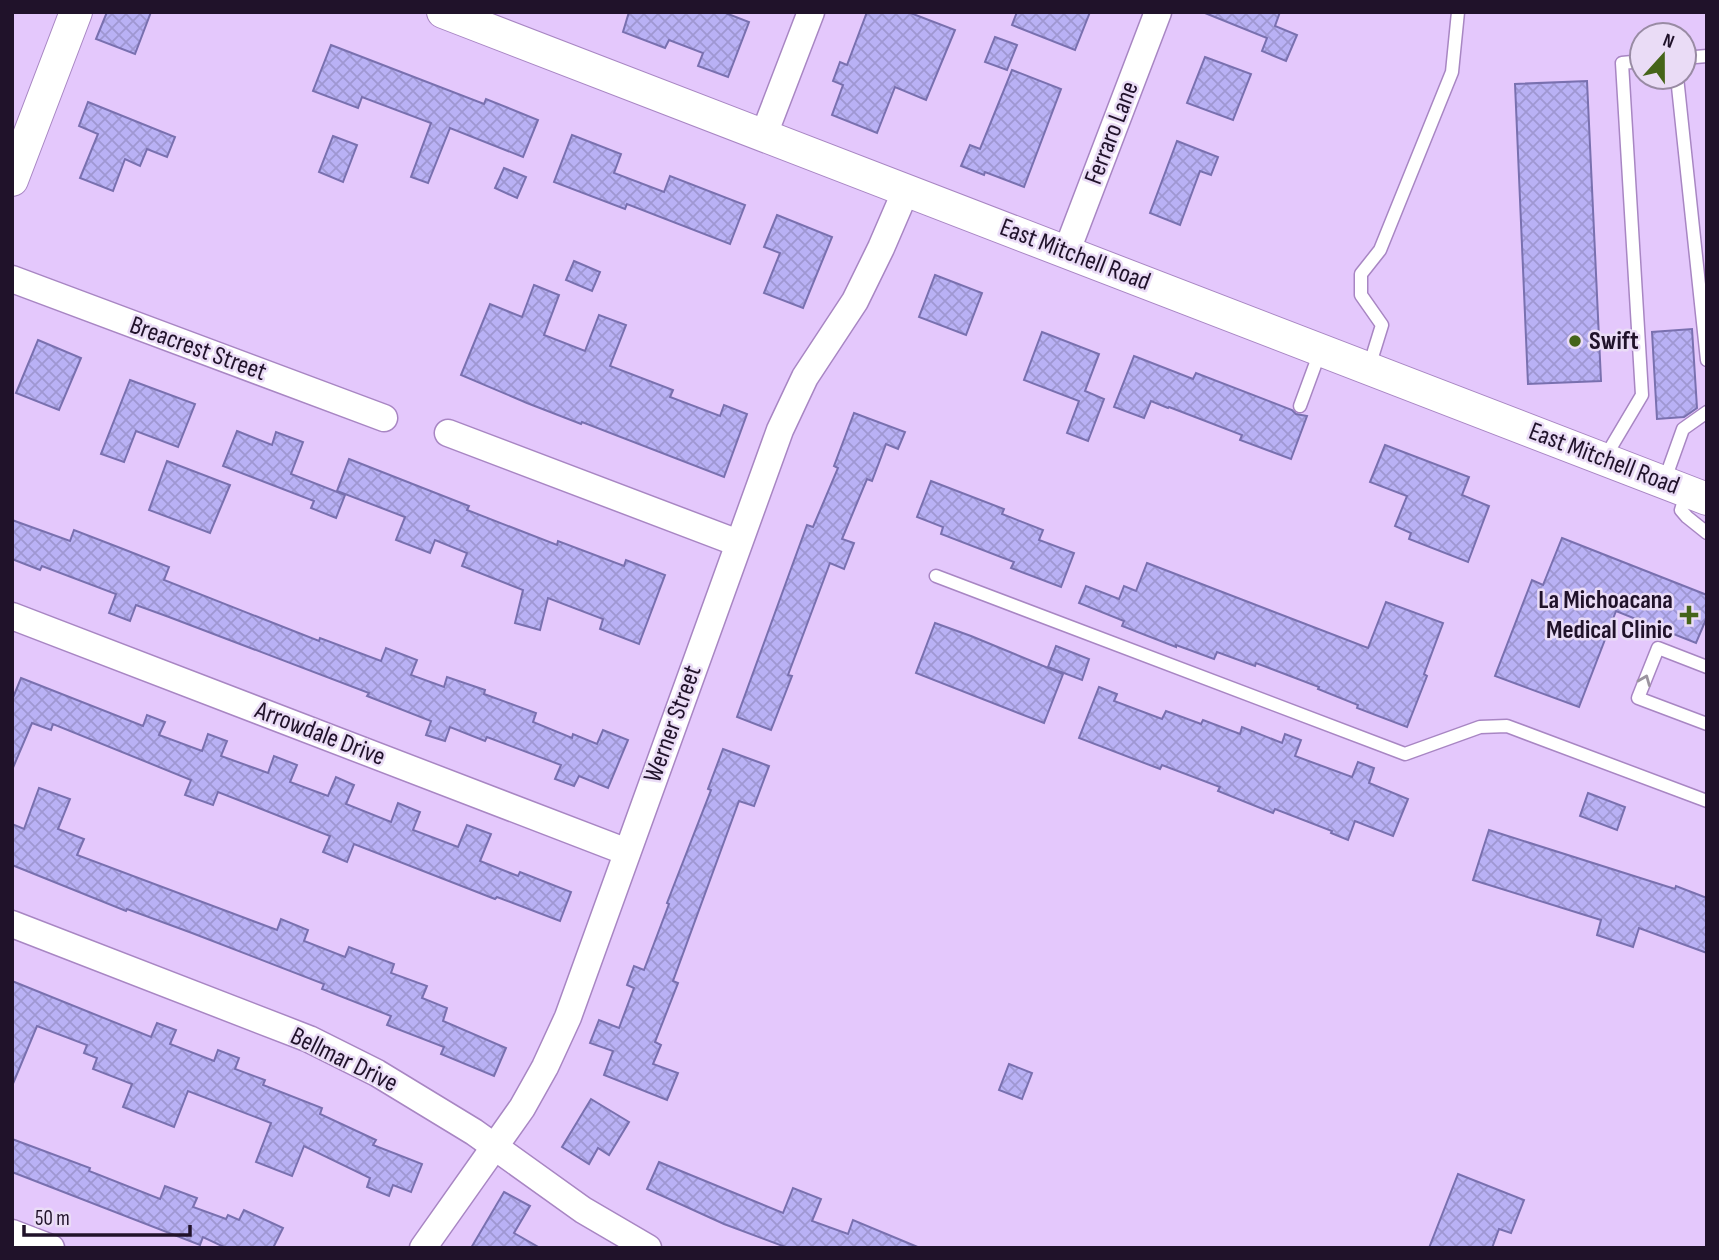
<svg xmlns="http://www.w3.org/2000/svg" width="1719" height="1260" viewBox="0 0 1719 1260" font-family="'Sofia Sans Condensed',sans-serif">
  <style>
    .building { fill: url(#building-cross-hatch); stroke: #7970af; stroke-width: 2 }
    .lines { fill: none; stroke-linecap: round; stroke-linejoin: round }
    .service-casing { stroke: #a886c3; stroke-width: 15 }
    .minor-casing { stroke: #a886c3; stroke-width: 29 }
    .tertiary-casing { stroke: #a886c3; stroke-width: 34 }
    .service { stroke: #fff; stroke-width: 12 }
    .minor { stroke: #fff; stroke-width: 26 }
    .tertiary { stroke: #fff; stroke-width: 32 }
    .oneway { stroke: #9b949f }
    .poi-dot { fill: #456419; stroke: #eadcf6; stroke-width: 2.5 }
    .labels { text-anchor: middle; dominant-baseline: central; stroke-width: 5; stroke-linejoin: round; paint-order: stroke }
    .street-label { font-size: 26px; fill: #20122a; stroke: #eadcf6 }
    .poi-label { font-size: 26px; font-weight: bold; fill: #20122a; stroke: #eadcf6; text-anchor: start }
  </style>
  <defs>
    <pattern id="building-cross-hatch" width="8" height="8" patternUnits="userSpaceOnUse" patternTransform="scale(1.75)"><rect width="8" height="8" fill="#b9b1f5"/><path d="M0 0l8 8M0 8l8-8" fill="none" stroke="#9f97d2"/></pattern>
  </defs>
  <rect width="100%" height="100%" fill="#e4c8fc"/>
  <!-- building -->
  <g class="building">
    <path d="M107,12h44l-16,42 -39,-15z"/>
    <path d="M629,12h94l26,10 -21,55 -30,-11 5,-13 -34,-13 -4,8 -42,-16z"/>
    <path d="M867,12h41l47,18 -29,70 -31,-13 -18,46 -45,-18 11,-30 -10,-4 7,-19 7,3z"/>
    <path d="M1017,12h73l-15,38 -63,-25z"/>
    <path d="M1280,12l-5,14 22,9 -11,26 -24,-10 5,-13 -62,-25z"/>
    <path d="M995,37l22,8 -10,25 -22,-8z"/>
    <path d="M331,45l153,59 2,-5 52,21 -15,37 -73,-29 -22,55 -17,-6 20,-54 -69,-26 -4,11 -45,-17z"/>
    <path d="M1205,57l46,17 -18,46 -46,-17z"/>
    <path d="M1012,70l49,19 -37,98 -39,-15 -1,3 -23,-9 9,-21 10,4z"/>
    <path d="M1587,81l14,300 -73,3 -13,-300z"/>
    <path d="M88,102l87,35 -8,20 -20,-8 -7,17 -15,-7 -12,32 -33,-13 18,-44 -19,-8z"/>
    <path d="M572,135l49,19 -7,19 50,19 6,-16 75,29 -15,39 -103,-40 -2,5 -71,-27z"/>
    <path d="M333,136l24,9 -14,37 -24,-10z"/>
    <path d="M1177,141l41,16 -7,18 -11,-4 -20,54 -30,-12z"/>
    <path d="M504,168l22,9 -9,21 -22,-10z"/>
    <path d="M777,215l55,22 -29,71 -39,-15 16,-40 -16,-6z"/>
    <path d="M574,261l26,11 -8,19 -26,-11z"/>
    <path d="M935,275l47,18 -16,42 -47,-18z"/>
    <path d="M534,285l25,10 -15,40 41,16 14,-36 27,10 -16,41 63,24 -3,7 50,19 4,-11 23,9 -23,63 -142,-55 -1,2 -54,-21 -66,-28 29,-71 32,13z"/>
    <path d="M1692,329l5,79 -13,9 -27,2 -5,-87z"/>
    <path d="M1042,332l57,22 -14,37 19,8 -16,42 -21,-8 12,-32 -55,-21z"/>
    <path d="M38,340l43,18 -22,52 -43,-17z"/>
    <path d="M1134,356l59,23 3,-6 96,37 4,4 11,2 -16,43 -51,-19 2,-5 -73,-28 -1,1 -17,-7 -7,17 -30,-11z"/>
    <path d="M130,380l65,24 -17,43 -42,-16 -12,31 -23,-8z"/>
    <path d="M854,413l51,19 -7,17 -12,-5 -14,37 -5,-2 -25,60 12,4 -10,26 -14,-6 -42,112 4,1 -21,54 -34,-13 70,-192 6,2 25,-59 -4,-2z"/>
    <path d="M237,431l35,14 4,-13 27,10 -12,32 54,21 -9,23 -25,-10 3,-7 -91,-35z"/>
    <path d="M1385,445l84,32 -7,18 27,11 -21,56 -59,-23 2,-6 -16,-7 12,-30 -37,-14z"/>
    <path d="M349,459l120,47 -2,4 90,35 1,-4 66,25 2,-6 39,15 -26,69 -39,-15 3,-10 -55,-21 -8,32 -25,-7 8,-33 -61,-24 5,-13 -32,-13 -5,13 -34,-13 9,-23 -68,-26z"/>
    <path d="M167,461l63,24 -20,48 -61,-23z"/>
    <path d="M931,481l73,28 -2,5 41,16 -4,10 35,13 -13,34 -50,-19 3,-6 -73,-28 2,-7 -26,-10z"/>
    <path d="M12,520l58,21 4,-11 49,19 46,18 -5,13 155,61 1,-3 61,23 5,-13 31,12 -6,15 33,12 3,-10 38,13 -1,4 52,19 -3,9 39,16 1,-4 24,10 6,-14 25,10 -20,48 -29,-12 -5,10 -19,-7 6,-14 -74,-28 -2,4 -35,-14 -5,14 -19,-6 5,-14 -64,-25 2,-3 -200,-76 -33,-12 -6,16 -21,-8 7,-19 -74,-28 -2,4 -28,-11z"/>
    <path d="M1562,538l145,57v22l-11,26 -80,-32 -37,96 -84,-31 37,-96 11,5z"/>
    <path d="M1147,563l221,85 18,-46 57,21 -19,51 3,2 -20,51 -50,-19 1,-3 -40,-16 1,-2 -63,-24 -1,3 -38,-14 -3,7 -38,-14v2l-54,-21 2,-5 -45,-18 7,-17 33,13 5,-13 12,5z"/>
    <path d="M935,623l36,13 92,38 -19,49 -128,-50z"/>
    <path d="M1056,646l33,13 -7,21 -34,-13z"/>
    <path d="M21,678l122,48 4,-11 18,7 -6,13 43,16 6,-17 19,7 -6,15 47,17 6,-17 23,9 -7,17 38,14 8,-19 18,8 -8,19 45,18 7,-19 22,9 -7,18 45,17 9,-22 24,9 -11,27 38,15 2,-4 51,20 -11,29 -63,-24 -2,2 -141,-55 -7,18 -24,-10 7,-16 -112,-44 -5,13 -28,-10 6,-15 -138,-56 -2,6 -19,-7 -20,47v-70z"/>
    <path d="M1099,687l18,7 -3,7 48,18 4,-8 35,13 2,-4 37,14 2,-7 40,16 3,-9 16,6 -6,16 57,21 6,-15 16,6 -5,15 39,16 -15,37 -38,-15 -7,19 -17,-7 1,-2 -57,-22 -2,4 -55,-22 2,-4 -58,-22 -2,4 -81,-31z"/>
    <path d="M723,749l46,17 -15,40 -15,-5 -66,180 5,2 -23,59 6,3 -8,19 25,9 -11,27 -63,-25 9,-24 -23,-8 9,-23 20,8 15,-40 -7,-3 7,-19 10,4 25,-66 -2,-1 44,-113 -3,-1z"/>
    <path d="M39,788l31,11 -12,30 26,10 -7,16 200,75 4,-11 27,11 -4,11 41,16 4,-10 45,17 -3,9 36,13 -5,12 25,10 -4,13 63,27 -12,28 -53,-22 3,-7 -57,-22 4,-9 -69,-27 2,-5 -132,-51 -65,-24 -1,2 -114,-46v-41l12,5z"/>
    <path d="M1588,793l37,14 -8,23 -37,-14z"/>
    <path d="M1489,830l186,59 1,-3 31,12v55l-68,-25 -6,19 -36,-12 4,-15 -128,-40z"/>
    <path d="M12,981l139,56 6,-14 19,7 -6,14 44,17 4,-11 21,8 -4,11 30,11 -2,5 59,23 -2,6 56,26 -3,5 49,19 -11,28 -18,-7 -4,11 -22,-9 3,-9 -66,-32 -12,30 -36,-14 15,-39 -83,-32 -14,36 -51,-20 9,-23 -39,-15 4,-11 -13,-5 3,-8 -50,-19 -25,60z"/>
    <path d="M1009,1064l23,9 -10,26 -23,-9z"/>
    <path d="M591,1099l38,23 -20,33 -11,-7 -9,16 -27,-17z"/>
    <path d="M12,1139l78,29 -1,3 71,28 5,-13 32,12 -4,9 33,12 2,-4 11,5 5,-10 39,18 -10,20h-47l-23,-11 -3,8 -188,-73z"/>
    <path d="M659,1162l124,51 10,-25 28,11 -9,22 36,13 5,-14 67,28h-132l-64,-24 -77,-35z"/>
    <path d="M1458,1174l66,26 -13,33 -12,-4 -7,19h-63z"/>
    <path d="M504,1192l26,14 -16,27 26,15h-69z"/>
  </g>
  <g class="lines">
    <defs>
      <g id="service">
        <path d="M1684,58l23,-2"/>
        <path d="M1677,77l30,283"/>
        <path d="M1369,367l13,-42 -21,-30v-21l19,-24 72,-178 6,-60"/>
        <path d="M1300,406l21,-57"/>
        <path d="M1604,459l38,-64 -20,-332 20,-2"/>
        <path d="M1664,482l19,-53 24,-17"/>
        <path d="M1687,491l-6,19 6,7 20,16"/>
        <path d="M936,576l469,178 75,-27 27,-1 200,75"/>
        <path d="M1707,667l-49,-19 -20,50 69,26"/>
      </g>
      <g id="minor">
        <path d="M763,137l48,-125"/>
        <path d="M1066,253l92,-241"/>
        <path d="M12,279l372,139"/>
        <path d="M448,433l290,110"/>
        <path d="M12,616l615,236"/>
        <path d="M12,924l297,115 68,34 97,59 109,78 65,38"/>
        <path d="M12,1233l39,15"/>
        <path d="M423,1248l99,-140 23,-41 23,-50 212,-587 25,-53 50,-76 26,-53 25,-58"/>
      </g>
      <g id="tertiary">
        <path d="M443,12l1264,487"/>
        <path d="M12,180l64,-168"/>
      </g>
    </defs>
    <!-- service casing -->
    <use href="#service" class="service-casing"/>
    <!-- minor casing -->
    <use href="#minor" class="minor-casing"/>
    <!-- tertiary casing -->
    <use href="#tertiary" class="tertiary-casing"/>
    <!-- service -->
    <use href="#service" class="service"/>
    <!-- minor -->
    <use href="#minor" class="minor"/>
    <!-- tertiary -->
    <use href="#tertiary" class="tertiary"/>
  </g>
  <!-- one-way arrows -->
  <defs><path id="oneway-chevron" d="M-2-3.5L2.5 0L-2 3.5" fill="none" stroke-width="1.6" stroke-linecap="round" stroke-linejoin="round" transform="scale(1.75)"/></defs>
  <use class="oneway" href="#oneway-chevron" transform="translate(1645 680) rotate(-68)"/>
  <!-- markers -->
  <g class="poi-dot">
    <circle cx="1575" cy="341" r="7"/>
    <path d="M1685.5 604.5h7v7h7v7h-7v7h-7v-7h-7v-7h7z"/>
  </g>
  <g class="labels">
    <!-- street labels -->
    <g class="street-label">
      <text transform="translate(1112 133) rotate(-69)">Ferraro Lane</text>
      <text transform="translate(1075 255) rotate(21)">East Mitchell Road</text>
      <text transform="translate(198 349) rotate(20)">Breacrest Street</text>
      <text transform="translate(1604 459) rotate(21)">East Mitchell Road</text>
      <text transform="translate(673 724) rotate(-70)">Werner Street</text>
      <text transform="translate(320 734) rotate(21)">Arrowdale Drive</text>
      <text transform="translate(344 1060) rotate(26)">Bellmar Drive</text>
    </g>
    <!-- poi labels -->
    <g class="poi-label">
      <text x="1589" y="341">Swift</text>
      <text x="1673" y="600" text-anchor="end">La Michoacana<tspan x="1673" dy="30">Medical Clinic</tspan></text>
    </g>
  </g>
  <!-- border -->
  <rect width="1719" height="1260" fill="none" stroke="#20122a" stroke-width="28"/>
  <!-- north arrow -->
  <g transform="translate(1663 56) rotate(21)"><circle r="33" fill="#eadcf6" stroke="#998ba4" stroke-width="2"/>
  <path d="M0-5L12 26L0 18L-12 26Z" fill="#456419"/>
  <text y="-10" font-size="19" font-weight="bold" text-anchor="middle" fill="#20122a">N</text>
  </g>
  <!-- scale -->
  <path d="M24 1225v10h166v-10" fill="none" stroke="#20122a" stroke-width="3.5"/>
  <text x="35" y="1225" font-size="21" fill="#20122a" stroke="#eadcf6" stroke-width="5" paint-order="stroke">50 m</text>
</svg>
